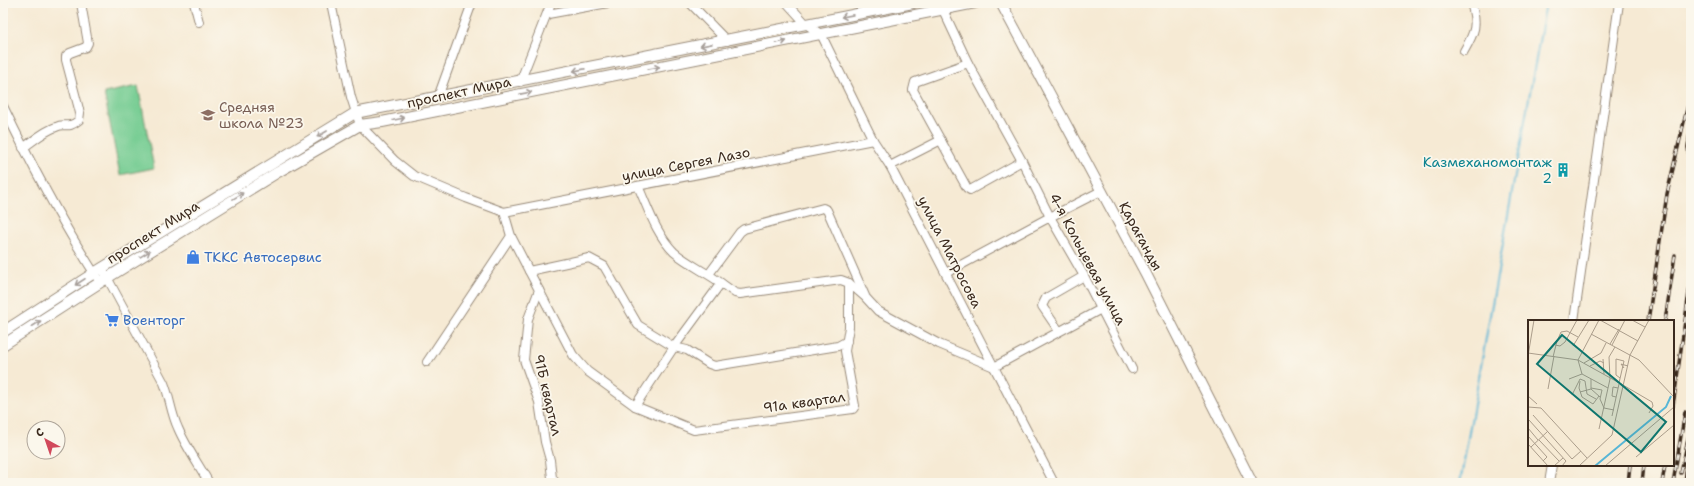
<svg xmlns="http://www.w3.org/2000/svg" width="1694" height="486" viewBox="0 0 1694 486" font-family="'Shantell Sans',sans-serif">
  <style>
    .green { fill: #75cc92; stroke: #587b58 }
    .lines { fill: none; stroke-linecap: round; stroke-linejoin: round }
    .stream { stroke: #58b6d6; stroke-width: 2 }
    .minor-casing { stroke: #988a79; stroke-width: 10 }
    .major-casing { stroke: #988a79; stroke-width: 12 }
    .minor { stroke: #fff; stroke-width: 8 }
    .major { stroke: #fff; stroke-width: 10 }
    .rail-casing { stroke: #3b2a1e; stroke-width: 3.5 }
    .rail { stroke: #fbf7ec; stroke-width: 2; stroke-dasharray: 6; stroke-linecap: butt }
    .oneway { stroke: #a79f9a }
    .labels { text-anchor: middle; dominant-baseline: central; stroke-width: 3.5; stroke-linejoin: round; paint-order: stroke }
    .street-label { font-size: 14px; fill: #3b2a1e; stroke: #fbf7ec }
    .education-label { font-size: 14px; fill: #785e54; stroke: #fbf7ec; text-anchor: start }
    .culture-label { font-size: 14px; fill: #0d838f; stroke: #fbf7ec; text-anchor: end }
    .shop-label { font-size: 14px; fill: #366cbe; stroke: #fbf7ec; text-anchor: start }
    .inset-river { fill: none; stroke: #58b6d6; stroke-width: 2 }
    .inset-road { fill: none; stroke: #ab9d8b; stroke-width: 1 }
    .view { fill: #0f766e; fill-opacity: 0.15; stroke: #0f766e; stroke-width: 2 }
    .inset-edge { fill: none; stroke: #3b2a1e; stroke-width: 2 }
  </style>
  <rect width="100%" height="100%" fill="#fbf7ec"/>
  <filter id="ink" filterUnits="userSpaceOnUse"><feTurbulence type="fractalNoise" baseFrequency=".025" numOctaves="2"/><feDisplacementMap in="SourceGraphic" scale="8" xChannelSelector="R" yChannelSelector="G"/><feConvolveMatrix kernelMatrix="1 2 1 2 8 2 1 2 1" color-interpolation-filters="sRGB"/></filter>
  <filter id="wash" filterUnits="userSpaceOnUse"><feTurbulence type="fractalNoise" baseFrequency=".012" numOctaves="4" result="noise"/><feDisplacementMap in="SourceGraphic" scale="16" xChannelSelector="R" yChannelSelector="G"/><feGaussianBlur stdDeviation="0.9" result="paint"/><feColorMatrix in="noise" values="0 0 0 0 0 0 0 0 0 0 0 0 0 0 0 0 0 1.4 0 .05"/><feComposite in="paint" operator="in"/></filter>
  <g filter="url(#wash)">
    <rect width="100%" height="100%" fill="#f6ead4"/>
    <!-- green -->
    <path class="green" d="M138,86l16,82 -34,7 -16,-82z"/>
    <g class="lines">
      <!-- stream -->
      <path class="stream" d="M1460,483l86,-480"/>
    </g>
  </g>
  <g filter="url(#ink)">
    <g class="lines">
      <defs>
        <g id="minor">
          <path d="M194,3l5,19"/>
          <path d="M331,3l20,94 9,28 35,36 19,15 52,22 38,14"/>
          <path d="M690,3l37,38"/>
          <path d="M787,3l20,22 14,9 52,106 17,26 164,317"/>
          <path d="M943,10l25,53 54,98 28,56 34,59 48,93"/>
          <path d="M548,14l60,-11"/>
          <path d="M1464,51c11,-19 14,-26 7,-48"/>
          <path d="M968,63l-53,19 -2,8 54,98 3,2 52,-29"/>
          <path d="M520,82l31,-79"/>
          <path d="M438,97l34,-94"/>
          <path d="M3,106c29,60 60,120 97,176"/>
          <path d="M23,148c10,-7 21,-17 33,-21 10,-5 11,3 23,-7l1,-7 -14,-53v-4l4,-3 16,-6 2,-4 -7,-40"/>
          <path d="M890,166l51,-26"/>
          <path d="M511,236l18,35"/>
          <path d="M102,268l62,115c6,15 7,30 14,45 8,19 21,37 31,55"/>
          <path d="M946,273l104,-56 51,-26"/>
          <path d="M709,274l31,-42 4,-3 79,-21 4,2 39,88 12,13 61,33 55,23 107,-58"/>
          <path d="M721,283l14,10 5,1 101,-14 8,3 15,13"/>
          <path d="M539,290l34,65 14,16 48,35 59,24 159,-21 2,-3 -10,-55 4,-24v-44"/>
          <path d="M1574,321l45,-318"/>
          <path d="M1059,331l-17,-25 4,-8 38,-22"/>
          <path d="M427,362l84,-126 -7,-24 369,-72"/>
          <path d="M635,406l39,-59 47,-64c-15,-11 -33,-19 -47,-31 -18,-18 -26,-44 -36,-66"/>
          <path d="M556,483l-4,-5 -2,-18 -5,-18 -6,-40 -15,-42 4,-41 11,-29 -10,-19 60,-13 15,8 34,59 36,22 13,3 22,14 6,2 123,-20 9,-5"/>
          <path d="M1549,483l3,-18"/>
        </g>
        <g id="major">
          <path d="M1001,3l145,271 106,209"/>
          <path d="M3,332l91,-59 261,-160 558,-110"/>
          <path d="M3,345l104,-67 171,-106 82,-47 22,-3 593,-119"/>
        </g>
      </defs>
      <!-- minor casing -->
      <use href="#minor" class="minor-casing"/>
      <!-- major casing -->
      <use href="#major" class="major-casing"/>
      <!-- minor -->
      <use href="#minor" class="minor"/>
      <!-- major -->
      <use href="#major" class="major"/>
      <defs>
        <g id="rail">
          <path d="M1691,125l-3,22 3,30"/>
          <path d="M1648,321l19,-127 24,-102"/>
          <path d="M1665,321l10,-66"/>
          <path d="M1673,406l18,-128"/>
          <path d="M1681,473l10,-48"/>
          <path d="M1628,483l2,-18"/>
          <path d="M1642,483l2,-18"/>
          <path d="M1662,483l3,-18"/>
          <path d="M1673,483l12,-71"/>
          <path d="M1685,483l2,-18"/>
        </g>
      </defs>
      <!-- rail casing -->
      <use href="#rail" class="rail-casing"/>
      <!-- rail -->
      <use href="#rail" class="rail"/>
    </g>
    <!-- one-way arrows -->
    <defs><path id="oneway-shaft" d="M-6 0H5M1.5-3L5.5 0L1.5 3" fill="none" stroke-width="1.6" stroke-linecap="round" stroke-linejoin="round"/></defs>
    <g class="oneway">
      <use href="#oneway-shaft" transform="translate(847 16) rotate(169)"/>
      <use href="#oneway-shaft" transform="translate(781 42) rotate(-12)"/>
      <use href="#oneway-shaft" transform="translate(706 45) rotate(169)"/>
      <use href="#oneway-shaft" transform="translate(654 68) rotate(-11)"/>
      <use href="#oneway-shaft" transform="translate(579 70) rotate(169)"/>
      <use href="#oneway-shaft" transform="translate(526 93) rotate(-11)"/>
      <use href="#oneway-shaft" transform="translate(399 119) rotate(-12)"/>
      <use href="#oneway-shaft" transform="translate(322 134) rotate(150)"/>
      <use href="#oneway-shaft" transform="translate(238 196) rotate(-31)"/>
      <use href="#oneway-shaft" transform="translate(145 254) rotate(-32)"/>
      <use href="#oneway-shaft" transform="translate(80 282) rotate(147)"/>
      <use href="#oneway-shaft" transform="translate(36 324) rotate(-33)"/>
    </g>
  </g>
  <!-- icons -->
  <defs>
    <symbol id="school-bare" viewBox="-9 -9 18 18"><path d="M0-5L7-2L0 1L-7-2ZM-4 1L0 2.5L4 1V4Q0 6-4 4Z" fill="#8d6e63" stroke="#fbf7ec" stroke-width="2.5" paint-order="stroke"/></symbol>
    <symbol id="building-bare" viewBox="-9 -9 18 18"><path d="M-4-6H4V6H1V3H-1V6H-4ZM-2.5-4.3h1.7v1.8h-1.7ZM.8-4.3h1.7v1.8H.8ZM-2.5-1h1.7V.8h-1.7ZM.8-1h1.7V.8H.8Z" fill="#0f9aa8" stroke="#fbf7ec" stroke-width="2.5" paint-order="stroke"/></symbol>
    <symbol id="shop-bare" viewBox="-9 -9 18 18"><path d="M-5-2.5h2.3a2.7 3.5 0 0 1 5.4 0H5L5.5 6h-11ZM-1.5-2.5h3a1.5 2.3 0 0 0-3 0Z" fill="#3f7fe0" stroke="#fbf7ec" stroke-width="2.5" paint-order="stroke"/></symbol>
    <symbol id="supermarket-bare" viewBox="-9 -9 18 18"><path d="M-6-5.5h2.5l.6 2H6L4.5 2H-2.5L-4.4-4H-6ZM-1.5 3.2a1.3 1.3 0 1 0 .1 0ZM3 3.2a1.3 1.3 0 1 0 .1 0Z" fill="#3f7fe0" stroke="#fbf7ec" stroke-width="2.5" paint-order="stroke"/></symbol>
  </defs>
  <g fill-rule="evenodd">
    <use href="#school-bare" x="198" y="105" width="20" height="20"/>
    <use href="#building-bare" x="1553" y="160" width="20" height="20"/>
    <use href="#shop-bare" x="183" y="247" width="20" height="20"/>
    <use href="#supermarket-bare" x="102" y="310" width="20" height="20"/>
  </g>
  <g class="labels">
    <!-- street labels -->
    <g class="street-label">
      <text transform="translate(459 92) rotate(-12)">проспект Мира</text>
      <text transform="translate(686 164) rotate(-11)">улица Сергея Лазо</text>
      <text transform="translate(153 232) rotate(-32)">проспект Мира</text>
      <text transform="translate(1141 236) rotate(62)">Қарағанды</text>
      <text transform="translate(950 252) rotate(63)">улица Матросова</text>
      <text transform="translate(1088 259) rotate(62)">4-я Кольцевая улица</text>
      <text transform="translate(548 395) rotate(77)">91Б квартал</text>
      <text transform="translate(804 402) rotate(-8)">91а квартал</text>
    </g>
    <!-- education labels -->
    <g class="education-label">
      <text x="219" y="107">Средняя<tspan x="219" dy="16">школа №23</tspan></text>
    </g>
    <!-- culture labels -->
    <g class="culture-label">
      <text x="1552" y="162">Казмеханомонтаж<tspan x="1552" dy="16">2</tspan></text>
    </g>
    <!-- shop labels -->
    <g class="shop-label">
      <text x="204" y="257">ТККС Автосервис</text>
      <text x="123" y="320">Военторг</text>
    </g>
  </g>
  <!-- overview -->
  <g transform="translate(1528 320)">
    <rect width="146" height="146" fill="#f6ead4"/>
    <path class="inset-river" d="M67,146l71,-59 5,-11"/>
    <path class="inset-road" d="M72,0l38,21M104,0l13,7M63,14l48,26 35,37M82,24l9,-15M27,25l5,1 5,-4 12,-22M84,25l13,-25M45,26l16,-26M0,33l50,7 45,25M0,36l6,-36M25,37l4,-16 4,-9 6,-1 11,6M75,39l1,15M56,43l17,-10 5,-10M62,46l10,-5 4,2M96,48l-3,-4 7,2M54,54l-4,-14 21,-40M41,59l13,-5 26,14M52,61l-1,7 3,9 11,7 6,-8M91,63l5,-22 -8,-2v16l4,3M95,65l29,17 1,4 -4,7M63,68l11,2 -2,9 4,9 10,2M20,69l6,-33M63,69l9,8M52,72l11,-3v-10M44,75l8,-16 5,2 2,13 9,5M0,76l9,8M88,77l-4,-1 1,-9 5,1M0,87l13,1 46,50M5,95l39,44 9,-8M84,96l7,-32M1,100l37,41 -4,5M0,108l10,12M71,109l11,-50 -1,-22 6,-10M0,116l19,21 -4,4M11,120l20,21M0,124l20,22M3,127l17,-16M108,137l38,-32M26,146l9,-8M51,146l33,-31 18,-80 19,-35M77,146l69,-59"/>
    <path class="view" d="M34,15l104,87 -25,30 -104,-88z"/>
    <rect width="146" height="146" class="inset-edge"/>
  </g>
  <!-- margin -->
  <rect width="1694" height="486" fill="none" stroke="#fbf7ec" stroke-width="16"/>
  <!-- north arrow -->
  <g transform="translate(46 440) rotate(320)"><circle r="19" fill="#fbf7ec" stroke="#aea59a"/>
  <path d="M0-3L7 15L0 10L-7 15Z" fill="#d1495b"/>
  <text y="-6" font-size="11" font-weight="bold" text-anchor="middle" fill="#3b2a1e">С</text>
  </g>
</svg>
